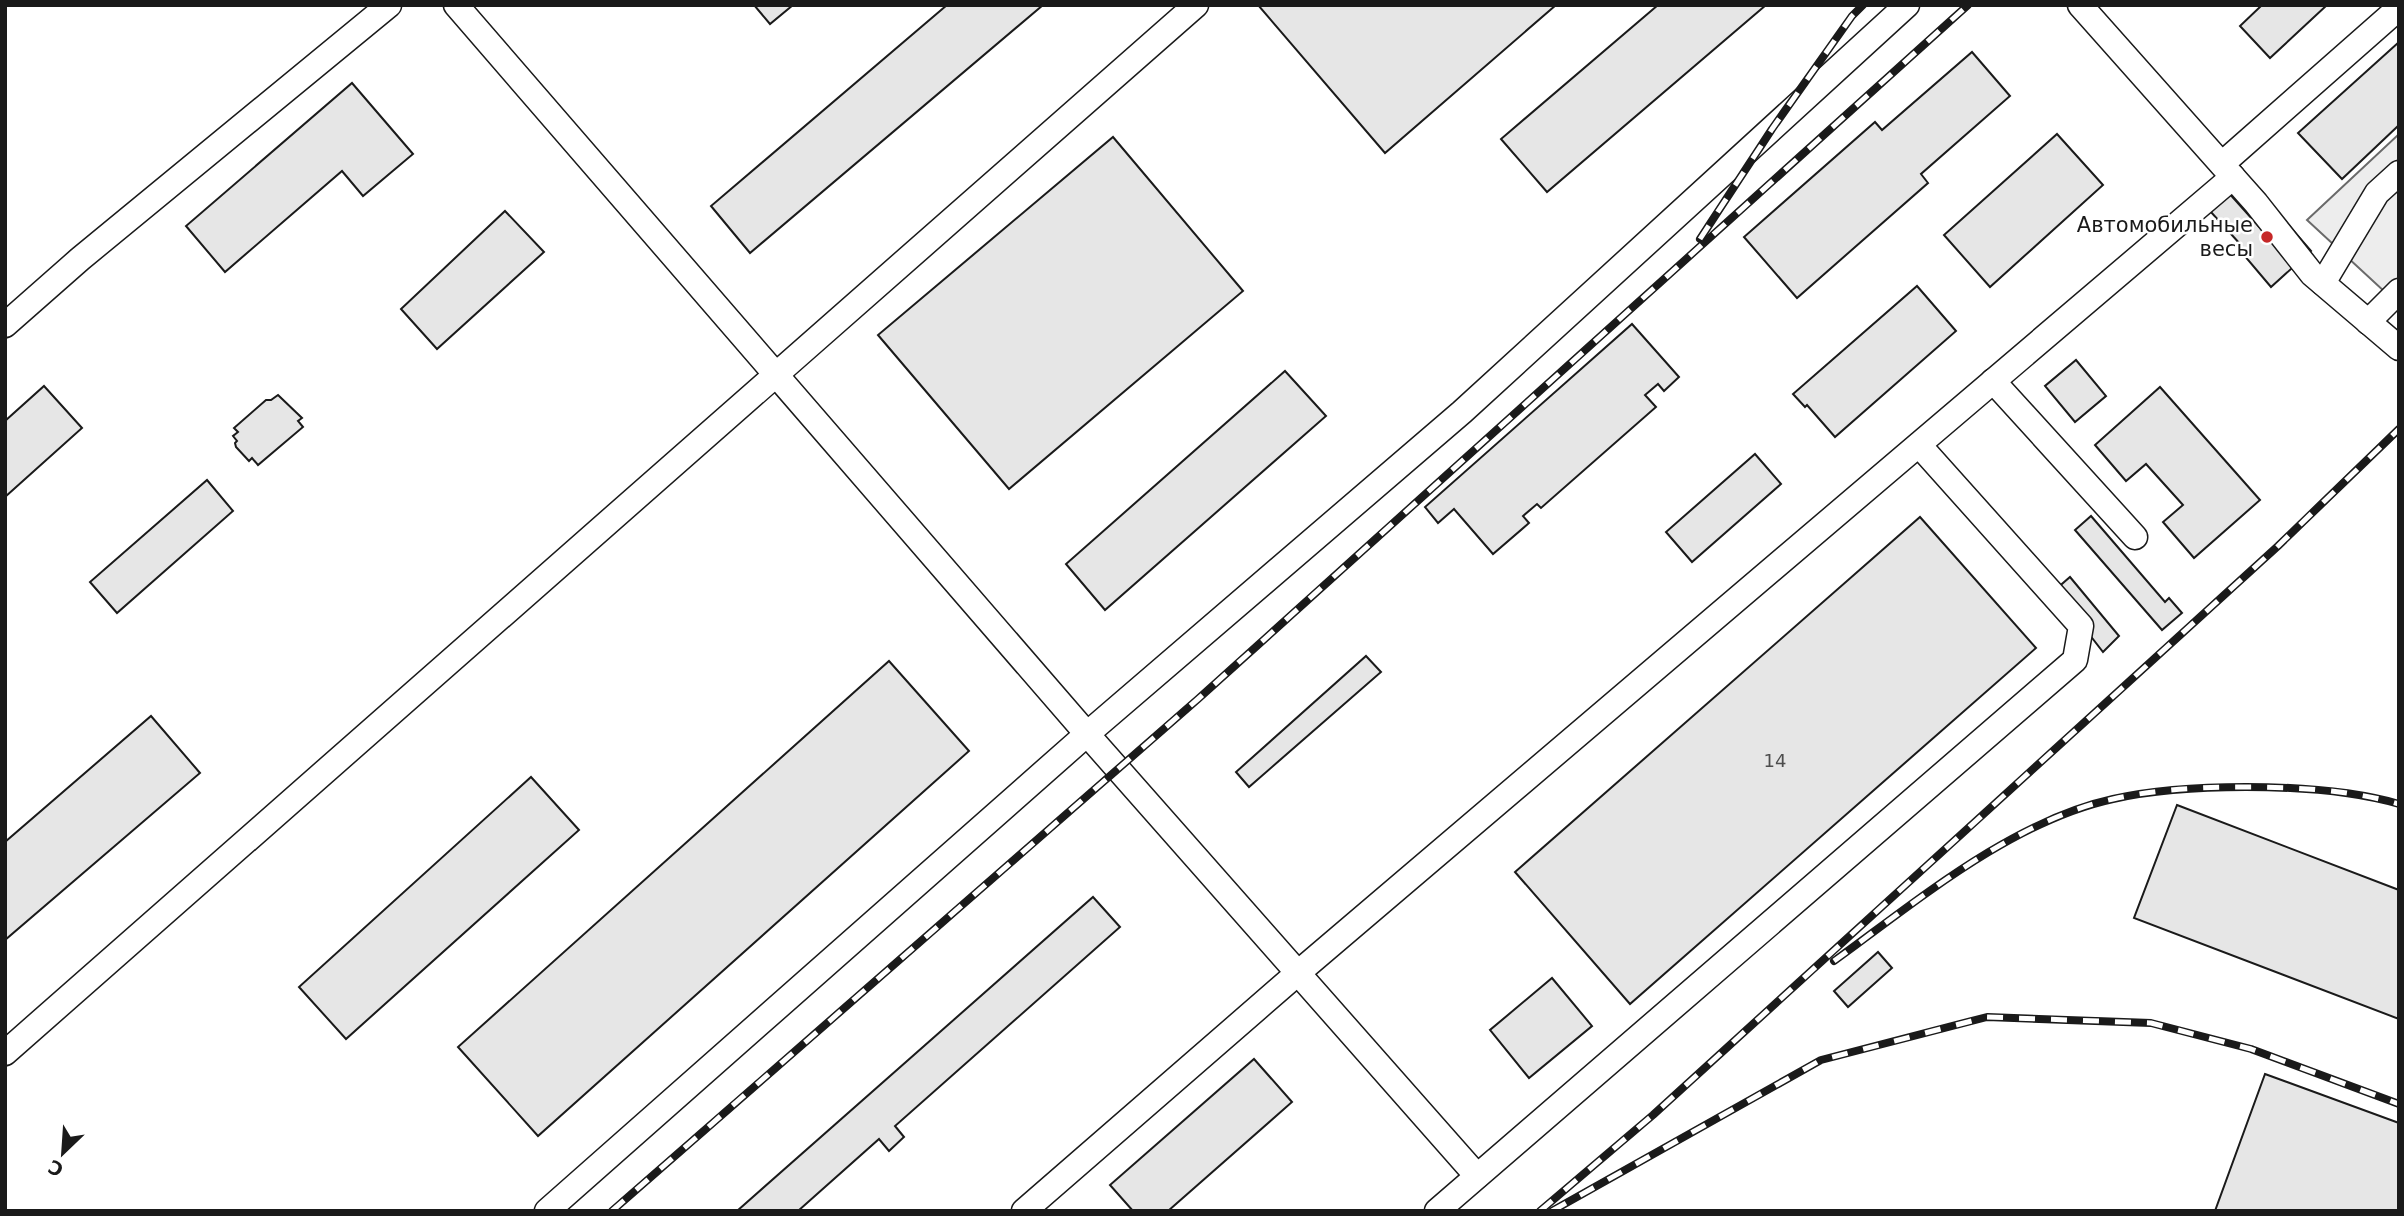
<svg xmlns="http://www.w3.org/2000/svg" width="2404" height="1216" viewBox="0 0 2404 1216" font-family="'DejaVu Sans',sans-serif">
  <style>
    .parking { fill: #ededed; stroke: #6a6a6a; stroke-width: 2 }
    .building { fill: #e6e6e6; stroke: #1a1a1a; stroke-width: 2 }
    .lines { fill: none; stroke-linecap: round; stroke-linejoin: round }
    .minor-casing { stroke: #1a1a1a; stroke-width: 27 }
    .minor { stroke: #fff; stroke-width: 24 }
    .rail-casing { stroke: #1a1a1a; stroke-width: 8 }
    .rail { stroke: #fff; stroke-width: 5; stroke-dasharray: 16; stroke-linecap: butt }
    .poi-dot { fill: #c62828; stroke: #fff; stroke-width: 2.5 }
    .labels { text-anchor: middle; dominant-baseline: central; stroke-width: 5; stroke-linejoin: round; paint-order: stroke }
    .number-label { font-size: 18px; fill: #4d4d4d }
    .poi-label { font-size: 21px; fill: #1a1a1a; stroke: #fff; text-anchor: end }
  </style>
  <rect width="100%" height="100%" fill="#fff"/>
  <!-- parking -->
  <path class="parking" d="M2399,134v171l-92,-85z"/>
  <!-- building -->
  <g class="building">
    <path d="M754,5h39l-23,19z"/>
    <path d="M947,5h96l-293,248 -39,-47z"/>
    <path d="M1258,5h298l-171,148z"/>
    <path d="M1658,5h108l-219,187 -46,-53z"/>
    <path d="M2262,5h65l-57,53 -30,-32z"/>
    <path d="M2399,42v83l-57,54 -44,-46z"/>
    <path d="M1972,52l38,44 -89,78 7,9 -131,115 -53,-61 131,-115 7,8z"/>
    <path d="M352,83l61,71 -50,42 -21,-25 -117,101 -39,-46z"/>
    <path d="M2057,134l46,51 -113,102 -46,-52z"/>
    <path d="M1113,137l130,154 -234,198 -131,-154z"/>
    <path d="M2228,192l34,38 18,-15 31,36 -40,36 -33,-39 3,-3 -31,-34z"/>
    <path d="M505,211l39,41 -107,97 -36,-40z"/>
    <path d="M1917,286l39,45 -121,106 -28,-32 -2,2 -12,-13z"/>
    <path d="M1632,324l47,53 -15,14 -6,-7 -13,11 11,12 -115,101 -4,-4 -14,12 6,7 -36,31 -39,-45 -16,14 -13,-16z"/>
    <path d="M2076,360l30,36 -31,26 -30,-36z"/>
    <path d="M1285,371l41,45 -221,194 -39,-46z"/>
    <path d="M44,386l38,42 -77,69v-76z"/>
    <path d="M2160,387l100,113 -66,58 -31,-36 20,-17 -37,-41 -20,17 -31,-36z"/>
    <path d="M278,395l24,23 -4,3 5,6 -45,38 -6,-7 -3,3 -13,-14 -1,-4 2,-2 -4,-5 5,-4 -4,-4 32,-28h5z"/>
    <path d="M1755,454l26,30 -89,78 -26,-30z"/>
    <path d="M207,480l26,31 -116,102 -27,-31z"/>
    <path d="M2091,516l74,86 4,-4 13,15 -20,17 -87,-100z"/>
    <path d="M1920,517l116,131 -406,356 -115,-132z"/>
    <path d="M2070,577l49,59 -16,16 -48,-62z"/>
    <path d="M1366,656l15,16 -132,115 -13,-15z"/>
    <path d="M889,661l80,90 -431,385 -80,-89z"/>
    <path d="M151,716l49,57 -195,167v-98z"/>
    <path d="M531,777l48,53 -233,209 -47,-52z"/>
    <path d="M2177,805l222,85v129l-265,-101z"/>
    <path d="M1093,897l27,30 -225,199 9,11 -15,14 -10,-12 -81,72h-61z"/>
    <path d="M1878,952l14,16 -44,39 -14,-16z"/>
    <path d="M1552,978l40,48 -63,52 -39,-48z"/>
    <path d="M1254,1059l38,43 -124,109h-35l-23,-26z"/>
    <path d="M2265,1074l134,49v88h-184z"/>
  </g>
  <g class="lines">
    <defs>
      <g id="minor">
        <path d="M456,5l631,729 390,442"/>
        <path d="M2080,5l176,198 56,71 87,74"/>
        <path d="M2222,164l177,-156"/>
        <path d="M2323,283l54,-90 22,-20"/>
        <path d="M2368,322l31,-31"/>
        <path d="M5,325l75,-66 309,-254"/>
        <path d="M1993,381l142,156"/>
        <path d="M5,1053l1191,-1048"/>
        <path d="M547,1211l540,-477 375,-322 445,-407"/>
        <path d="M1024,1211l275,-239 934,-795"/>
        <path d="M1437,1211l638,-551 6,-34 -162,-181"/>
      </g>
    </defs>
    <!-- minor casing -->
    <use href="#minor" class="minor-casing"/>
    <!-- minor -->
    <use href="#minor" class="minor"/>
    <defs>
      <g id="rail">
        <path d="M1700,239l72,-110 80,-113 11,-11"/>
        <path d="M1834,961c83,-60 178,-140 279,-162 44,-10 88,-12 133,-12 51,0 104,3 153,17"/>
        <path d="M612,1211l586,-512 770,-694"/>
        <path d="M1540,1211l113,-96 625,-569 121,-117"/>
        <path d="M1552,1211l269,-151 166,-43 164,6 100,26 148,55"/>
      </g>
    </defs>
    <!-- rail casing -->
    <use href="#rail" class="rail-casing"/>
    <!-- rail -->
    <use href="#rail" class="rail"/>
  </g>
  <!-- markers -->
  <circle class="poi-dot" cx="2267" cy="237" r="7"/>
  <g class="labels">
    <!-- number labels -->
    <g class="number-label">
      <text x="1775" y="760">14</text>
    </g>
    <!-- poi labels -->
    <g class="poi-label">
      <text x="2253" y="225">Автомобильные<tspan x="2253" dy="24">весы</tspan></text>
    </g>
  </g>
  <!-- border -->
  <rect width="2404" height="1216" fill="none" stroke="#1a1a1a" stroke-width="14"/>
  <!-- north arrow -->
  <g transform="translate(63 1153) rotate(205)" stroke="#ffffff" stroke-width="5" paint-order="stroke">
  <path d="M0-5L12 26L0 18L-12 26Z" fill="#1a1a1a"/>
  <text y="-10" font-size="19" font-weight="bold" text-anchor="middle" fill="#1a1a1a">С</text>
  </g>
</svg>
